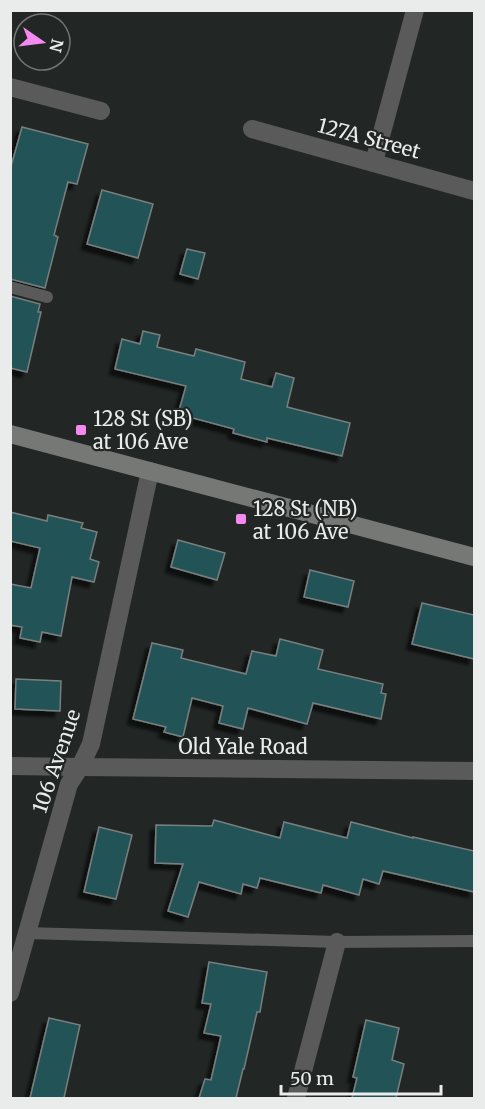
<svg xmlns="http://www.w3.org/2000/svg" width="485" height="1109" viewBox="0 0 485 1109" font-family="Merriweather,serif">
  <style>
    .building { fill: #235356; stroke: #797f7f; stroke-width: 1.5; filter: url(#shadow) }
    .lines { fill: none; stroke-linecap: round; stroke-linejoin: round }
    .lane { stroke: #595a59; stroke-width: 12 }
    .street { stroke: #595a59; stroke-width: 18 }
    .secondary { stroke: #767876; stroke-width: 18 }
    .poi-dot { fill: #f489f0; stroke: #222625; stroke-width: 2 }
    .labels { text-anchor: middle; dominant-baseline: central; stroke-width: 4.5; stroke-linejoin: round; paint-order: stroke }
    .street-label { font-size: 20px; fill: #e9eceb; stroke: #222625 }
    .poi-label { font-size: 20px; fill: #e9eceb; stroke: #222625; text-anchor: start }
  </style>
  <defs>
    <filter id="shadow"><feDropShadow dx="-5.5" dy="5.5" stdDeviation="1.5" flood-color="#0009"/></filter>
  </defs>
  <rect width="100%" height="100%" fill="#222625"/>
  <!-- building -->
  <g class="building">
    <path d="M22,127l66,17 -11,40 -9,-2 -14,53 4,2 -13,51 -35,-9v-109z"/>
    <path d="M102,190l51,14 -15,54 -51,-14z"/>
    <path d="M187,249l18,4 -7,26 -18,-5z"/>
    <path d="M10,296l30,8 -2,8h3l-14,60 -17,-4z"/>
    <path d="M143,331l17,4 -3,12 37,9 2,-7 49,13 -4,17 31,8 4,-14 18,5 -7,29 63,16 -8,33 -75,-18v4l-34,-9 1,-4 -56,-15 8,-28 -71,-17 7,-30 18,5z"/>
    <path d="M10,512l37,9 1,-6 35,8 -2,5 16,4 -7,27 9,3 -5,20 -22,-5 -11,59 -19,-4 -2,10 -20,-4 2,-11 -12,-2v-41l21,4 9,-40 -30,-7z"/>
    <path d="M178,540l47,13 -8,27 -46,-13z"/>
    <path d="M310,570l44,11 -6,26 -44,-10z"/>
    <path d="M422,603l52,12v44l-62,-15z"/>
    <path d="M280,639l43,11 -5,19 65,15 -2,9 5,1 -5,25 -68,-16 -6,21 -59,-16 -5,21 -24,-6 4,-17 -31,-8 -9,39 -19,-5 2,-5 -33,-8 19,-76 31,7 -2,8 65,16 6,-23 24,5z"/>
    <path d="M16,679l45,2 -1,30 -45,-2z"/>
    <path d="M214,820l66,18 4,-16 63,16 4,-16 62,16v-1l61,14v41l-91,-21 -4,13 -16,-5 -4,16 -36,-10 -2,8 -61,-15 -3,10 -14,-4 -2,10 -42,-12 -11,35 -20,-6 15,-47 -28,-1 1,-38 56,1z"/>
    <path d="M99,827l33,8 -16,64 -32,-7z"/>
    <path d="M209,962l58,10 -7,40h-3l-13,57h-1l-7,29h-37l6,-19 6,1 10,-44 -17,-3 7,-29 -9,-1z"/>
    <path d="M49,1018l31,7 -16,73h-34z"/>
    <path d="M366,1020l33,8 -7,32 12,4 -8,34h-44l5,-20 -4,-1z"/>
  </g>
  <g class="lines">
    <!-- lane -->
    <g class="lane">
      <path d="M10,287l37,10"/>
      <path d="M27,933l310,9 137,-1"/>
    </g>
    <!-- street -->
    <g class="street">
      <path d="M10,87l91,24"/>
      <path d="M252,129l222,62"/>
      <path d="M374,162l41,-152"/>
      <path d="M10,766l70,1 394,4"/>
      <path d="M10,993l59,-209 11,-17 11,-23 59,-273"/>
      <path d="M296,1098l41,-156"/>
    </g>
    <!-- secondary -->
    <path class="secondary" d="M10,434l464,123"/>
  </g>
  <!-- markers -->
  <g class="poi-dot">
    <rect x="75" y="424" width="12" height="12" rx="3"/>
    <rect x="235" y="513" width="12" height="12" rx="3"/>
  </g>
  <g class="labels">
    <!-- street labels -->
    <g class="street-label">
      <text transform="translate(369 138) rotate(15)">127A Street</text>
      <text x="243" y="746">Old Yale Road</text>
      <text transform="translate(56 761) rotate(-71)">106 Avenue</text>
    </g>
    <!-- poi labels -->
    <g class="poi-label">
      <text x="93" y="418">128 St (SB)<tspan x="93" dy="23">at 106 Ave</tspan></text>
      <text x="253" y="508">128 St (NB)<tspan x="253" dy="23">at 106 Ave</tspan></text>
    </g>
  </g>
  <!-- border -->
  <rect width="485" height="1109" fill="none" stroke="#e9eceb" stroke-width="24"/>
  <!-- north arrow -->
  <g transform="translate(42 42) rotate(104)"><circle r="28" fill="#222625" stroke="#727574" stroke-width="1.5"/>
  <path d="M0-4.5L10 22L0 15L-10 22Z" fill="#f489f0"/>
  <text y="-9" font-size="16" font-weight="bold" text-anchor="middle" fill="#e9eceb">N</text>
  </g>
  <!-- scale -->
  <path d="M281 1085v9h160v-9" fill="none" stroke="#e9eceb" stroke-width="3"/>
  <text x="290" y="1085" font-size="18" fill="#e9eceb" stroke="#222625" stroke-width="4.5" paint-order="stroke">50 m</text>
</svg>
